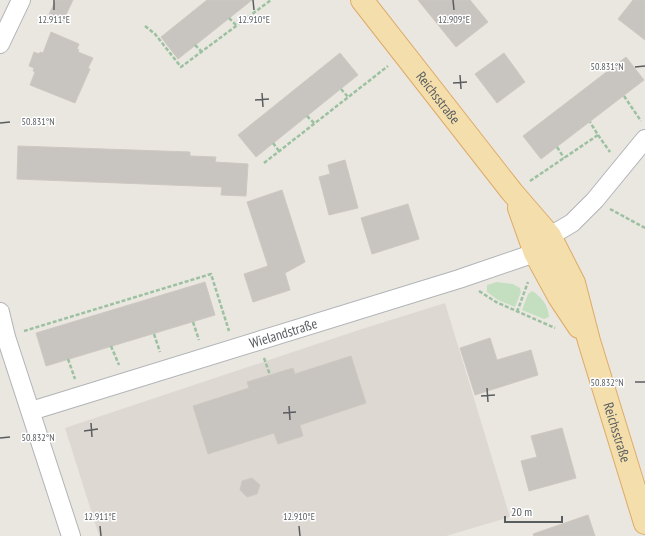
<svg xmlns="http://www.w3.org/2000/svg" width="645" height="536" viewBox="0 0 645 536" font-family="'PT Sans Narrow',sans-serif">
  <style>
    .education { fill: #ddd8d2 }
    .green { fill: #c4dfc0 }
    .building { fill: #c8c4c0; stroke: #cec8c0 }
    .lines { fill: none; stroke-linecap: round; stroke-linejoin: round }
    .minor-casing { stroke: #b1b4b7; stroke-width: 20 }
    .major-casing { stroke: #deab66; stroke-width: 24 }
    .path { stroke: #9cc1a1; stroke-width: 2.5; stroke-dasharray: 4 2; stroke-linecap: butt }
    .minor { stroke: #fff; stroke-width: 18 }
    .major { stroke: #f4deac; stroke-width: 22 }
    .ticks { fill: none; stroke: #595d60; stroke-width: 1.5 }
    .labels { text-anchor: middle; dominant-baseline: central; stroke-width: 3; stroke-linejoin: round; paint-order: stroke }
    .street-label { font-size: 14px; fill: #595d60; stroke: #fff }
    .ticks-label { font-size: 10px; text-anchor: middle; fill: #595d60; stroke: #fff; stroke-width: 3; stroke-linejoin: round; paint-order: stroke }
  </style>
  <rect width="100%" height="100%" fill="#eae7e1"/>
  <!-- education -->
  <path class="education" d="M445,303l65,214 -64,19h-347l-34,-108 297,-99z"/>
  <!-- green -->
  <g class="green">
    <path d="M497,282l16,2 7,4 1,4 -6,15 -17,-7 -11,-8v-7z"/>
    <path d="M532,291c10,6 16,14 17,26l-5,2 -22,-9 6,-16z"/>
  </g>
  <!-- building -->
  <g class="building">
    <path d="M56,0h17l-10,21 -14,-7z"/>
    <path d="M207,0h45l-74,59 -17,-22z"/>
    <path d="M418,0h52l18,22 -32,25z"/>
    <path d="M633,0h12v40l-27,-21z"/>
    <path d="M51,32l28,12 -2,5 2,1 -1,2 15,6 -5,10 2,1 -15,34 -45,-18 5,-13 -2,-1 1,-3 -5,-2 5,-14 5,2 1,-2 3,1z"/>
    <path d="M340,53l18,22 -102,82 -18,-22z"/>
    <path d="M504,53l21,29 -28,21 -22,-29z"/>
    <path d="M626,57l18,23 -103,79 -18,-23z"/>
    <path d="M18,146l172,6v4l26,1 -1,5 33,2 -2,32 -25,-1 1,-8 -205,-8z"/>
    <path d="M345,160l13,48 -29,7 -10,-38 11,-3 -2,-9z"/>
    <path d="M282,190l23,72 -20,11 5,17 -37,12 -9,-28 24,-8 -21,-64z"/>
    <path d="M408,204l11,35 -47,15 -11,-36z"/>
    <path d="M205,282l10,33 -169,51 -10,-33z"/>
    <path d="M490,338l7,22 34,-10 7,25 -63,20 -15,-47z"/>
    <path d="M351,356l15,47 -66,22 3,11 -25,8 -4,-11 -66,21 -15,-48 56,-18 -2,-6 46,-14 2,6z"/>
    <path d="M562,428l14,50 -47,13 -8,-30 16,-4 -6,-21z"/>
    <path d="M252,478l8,7 -3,9 -10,3 -7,-7 2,-9z"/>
    <path d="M588,515l7,21h-61l-1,-2z"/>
  </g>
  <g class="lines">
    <defs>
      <g id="minor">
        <path d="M0,44l21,-44"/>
        <path d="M550,236l22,-13 23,-23 50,-61"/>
        <path d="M0,312l6,25 65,199"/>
        <path id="s1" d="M31,411l428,-132 76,-26"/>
      </g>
      <g id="major">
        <path id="s2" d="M362,0l150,192 38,44 24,47 15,58 56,182"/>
        <path d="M519,208l16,45 24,44 20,30"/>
      </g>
    </defs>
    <!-- minor casing -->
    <use href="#minor" class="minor-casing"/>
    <!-- major casing -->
    <use href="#major" class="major-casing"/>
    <!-- path -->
    <g class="path">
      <path d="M229,18l8,8"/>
      <path d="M145,26l10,8 26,33 90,-67"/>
      <path d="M195,45l7,7"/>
      <path d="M341,89l7,8"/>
      <path d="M624,96l17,25"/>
      <path d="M307,116l7,7"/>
      <path d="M598,135l12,17"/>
      <path d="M273,143l6,8"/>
      <path d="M557,147l7,11"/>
      <path d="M264,163l124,-97"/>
      <path d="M530,181l68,-46 -8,-13"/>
      <path d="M610,209l35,19"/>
      <path d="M479,291l17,11 59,26"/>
      <path d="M517,312l11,-30"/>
      <path d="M193,322l6,18"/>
      <path d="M24,331l187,-57 18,57"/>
      <path d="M154,334l6,18"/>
      <path d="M111,346l8,19"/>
      <path d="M264,358l6,17"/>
      <path d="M68,359l7,20"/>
    </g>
    <!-- minor -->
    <use href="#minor" class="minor"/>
    <!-- major -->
    <use href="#major" class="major"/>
  </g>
  <!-- ticks -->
  <path class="ticks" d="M54,0v10M253,0l1,10M453,0l1,10M635,67l10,-1M460,75l1,14M453,83l14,-1M262,93l1,14M255,100l14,-1M0,123l10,-1M635,382h10M487,388l1,14M481,396l14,-1M289,406l1,14M283,413l13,-1M91,423l1,14M84,431l14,-2M0,438l10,-1M100,526l1,10M299,526l1,10"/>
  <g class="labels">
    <!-- street labels -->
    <g class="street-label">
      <text stroke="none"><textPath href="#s2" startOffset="124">Reichsstraße</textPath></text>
      <text stroke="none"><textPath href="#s1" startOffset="264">Wielandstraße</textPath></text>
      <text stroke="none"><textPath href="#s2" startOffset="510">Reichsstraße</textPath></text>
    </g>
  </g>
  <g class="ticks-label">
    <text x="54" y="23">12.911°E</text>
    <text x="254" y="23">12.910°E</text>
    <text x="454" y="23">12.909°E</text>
    <text x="607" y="70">50.831°N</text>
    <text x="38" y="125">50.831°N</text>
    <text x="607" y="386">50.832°N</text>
    <text x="38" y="441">50.832°N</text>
    <text x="100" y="520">12.911°E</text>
    <text x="299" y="520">12.910°E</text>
  </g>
  <!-- scale -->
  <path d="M505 516v6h57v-6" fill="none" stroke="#595d60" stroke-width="2"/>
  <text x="511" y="516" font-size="12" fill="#595d60" stroke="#ffffff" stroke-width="3" paint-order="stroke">20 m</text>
</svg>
